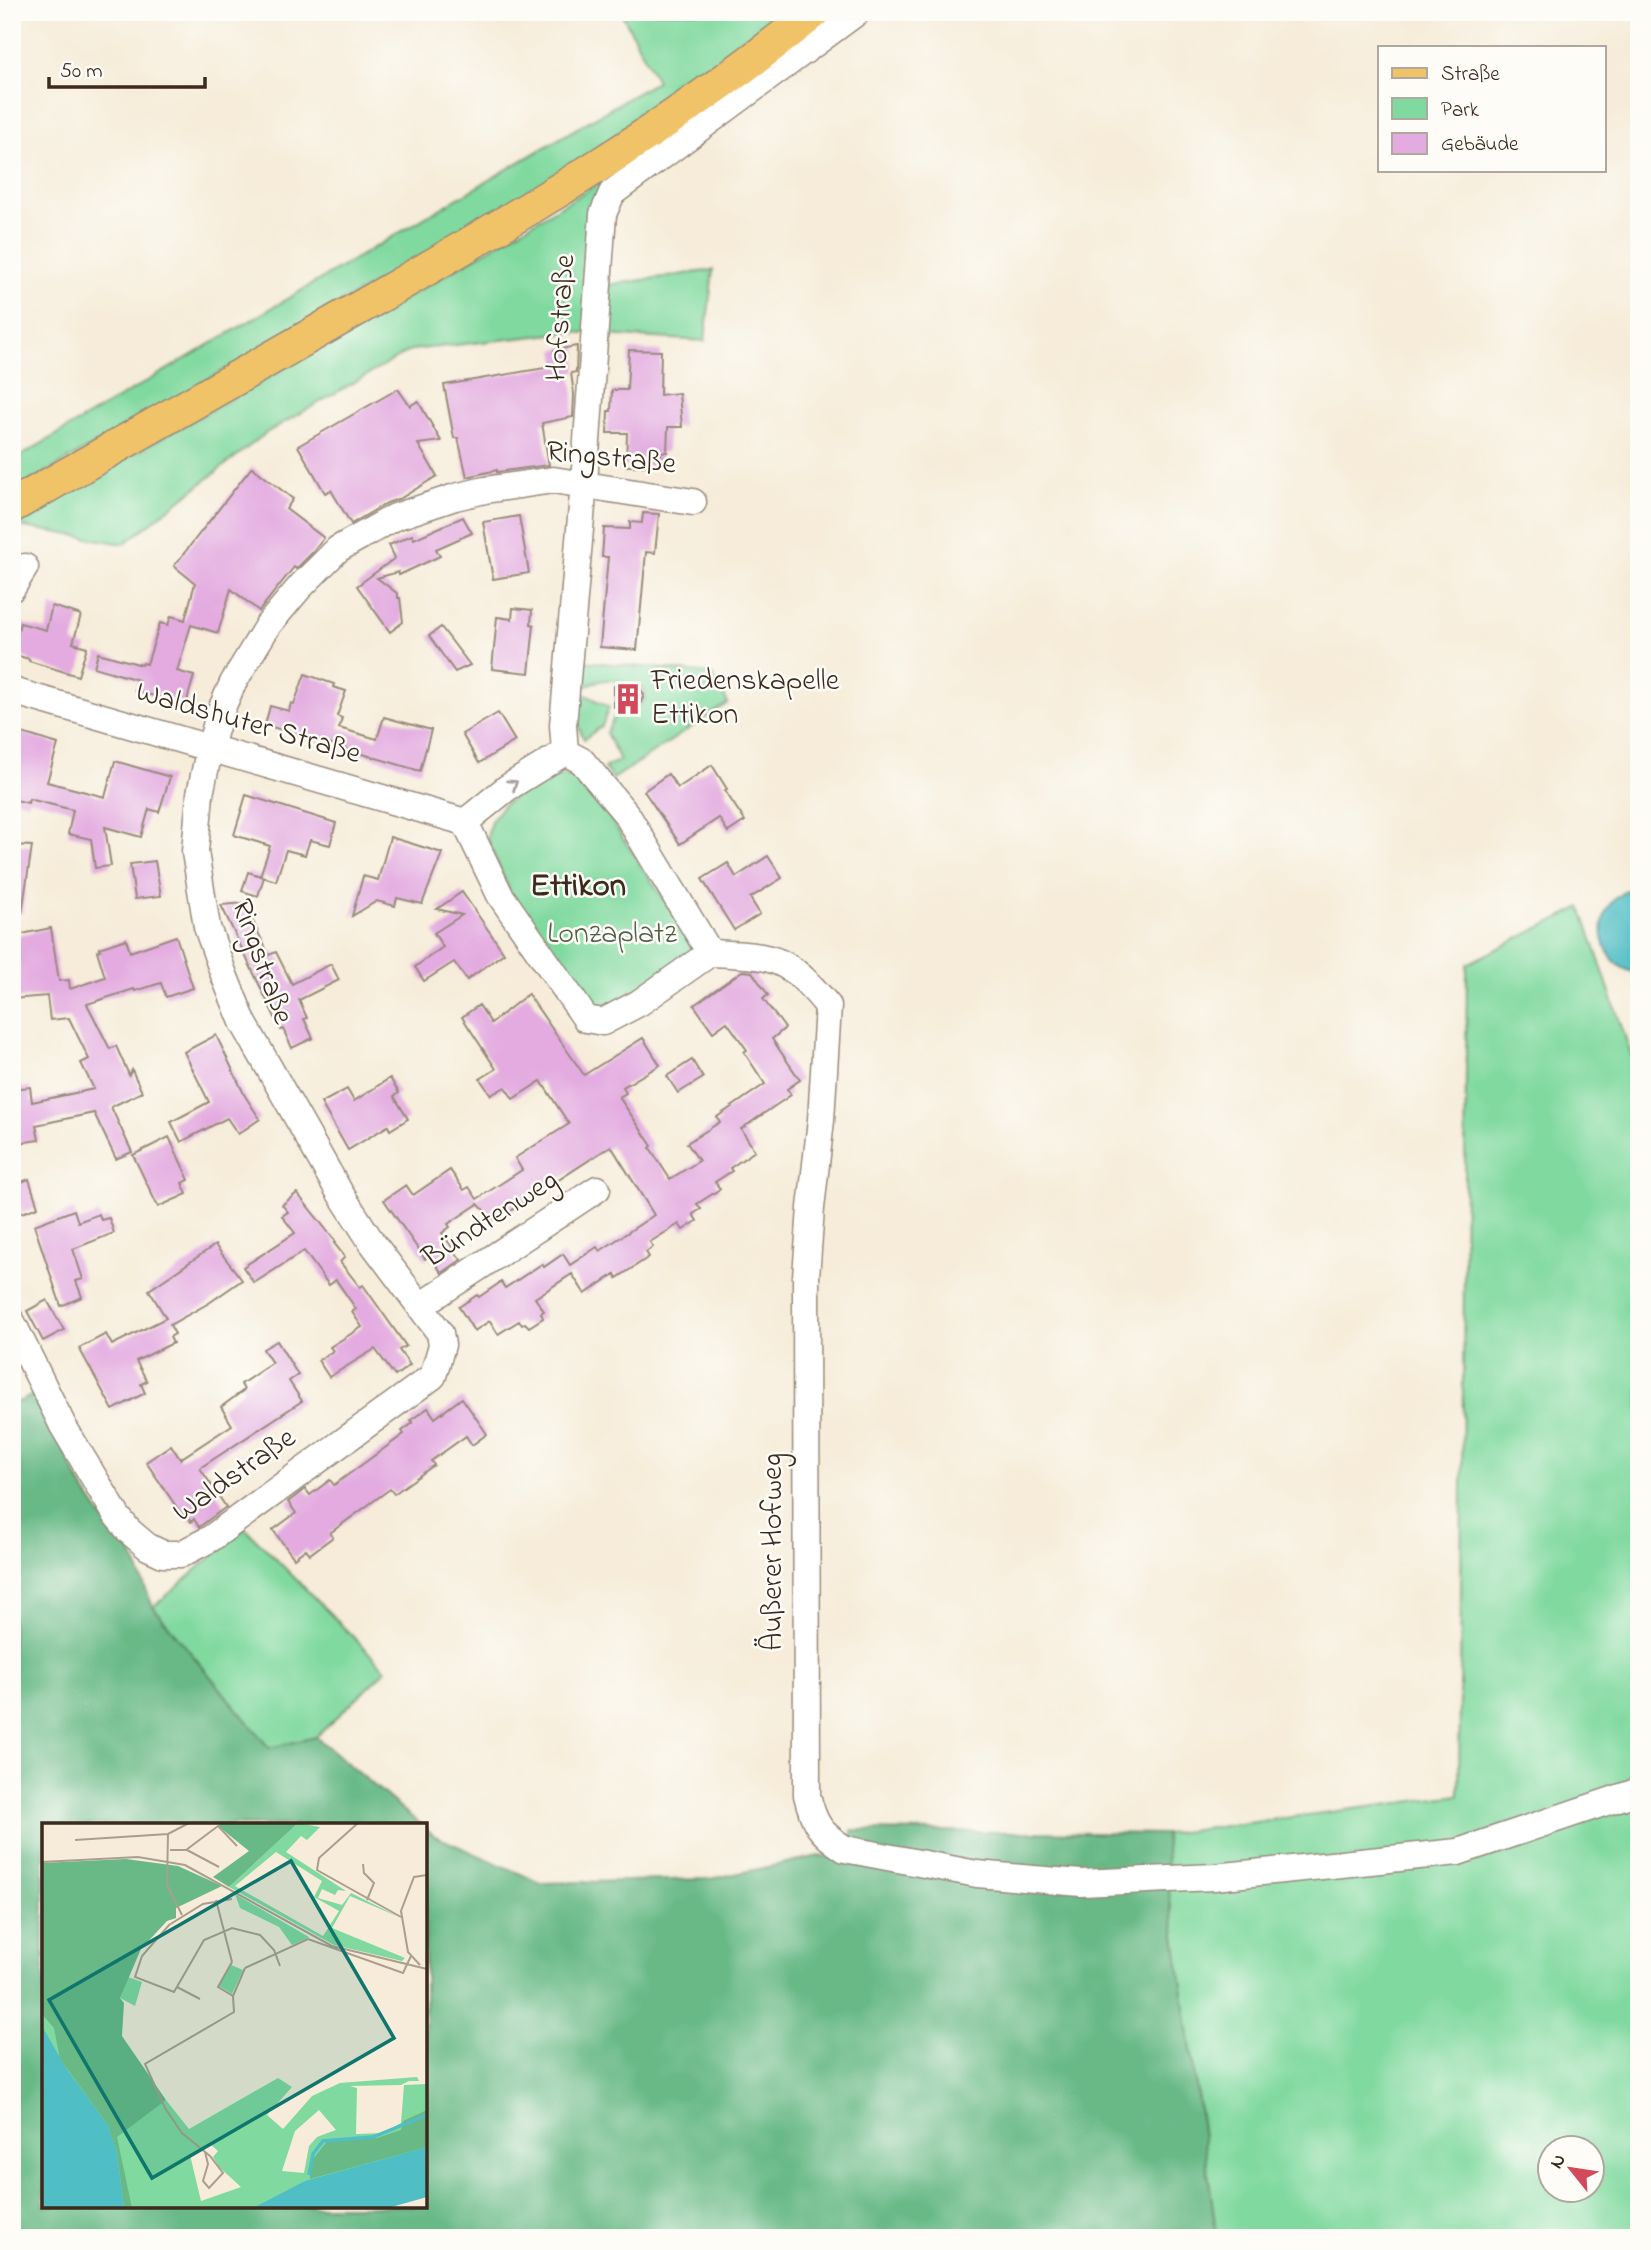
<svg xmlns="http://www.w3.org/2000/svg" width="1651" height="2250" viewBox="0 0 1651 2250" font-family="'Indie Flower',sans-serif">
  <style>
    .green { fill: #80d99f; stroke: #5e825e; stroke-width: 2; fill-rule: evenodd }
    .forest { fill: #68b986; stroke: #527252; stroke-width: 2 }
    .water { fill: #50bec5; stroke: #467472; stroke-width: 2 }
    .building { fill: #e3abe0 }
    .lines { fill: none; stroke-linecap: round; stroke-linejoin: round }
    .minor-casing { stroke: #988b7c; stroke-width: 29 }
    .major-casing { stroke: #988b7c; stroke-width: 36 }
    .minor { stroke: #fff; stroke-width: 26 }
    .major { stroke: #f1c369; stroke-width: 33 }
    .oneway { stroke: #a79f9a }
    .labels { text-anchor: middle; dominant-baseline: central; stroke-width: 5; stroke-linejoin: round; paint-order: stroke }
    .street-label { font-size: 30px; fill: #3b2a1e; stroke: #fdfcf7 }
    .poi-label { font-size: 30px; fill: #3b2a1e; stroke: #fdfcf7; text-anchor: start }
    .park-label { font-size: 30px; fill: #505f45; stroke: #fdfcf7 }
    .quarter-label { font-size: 33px; font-weight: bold; fill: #3b2a1e; stroke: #fdfcf7 }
    .inset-river { fill: none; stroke: #50bec5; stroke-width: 3.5 }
    .inset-road { fill: none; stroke: #ab9e8e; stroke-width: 2 }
    .view { fill: #0f766e; fill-opacity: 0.15; stroke: #0f766e; stroke-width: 3.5 }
    .inset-edge { fill: none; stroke: #3b2a1e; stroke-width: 3.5 }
  </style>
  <rect width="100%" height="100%" fill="#fdfcf7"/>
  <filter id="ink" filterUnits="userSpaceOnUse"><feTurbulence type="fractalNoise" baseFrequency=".0143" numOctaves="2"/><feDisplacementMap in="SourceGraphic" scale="14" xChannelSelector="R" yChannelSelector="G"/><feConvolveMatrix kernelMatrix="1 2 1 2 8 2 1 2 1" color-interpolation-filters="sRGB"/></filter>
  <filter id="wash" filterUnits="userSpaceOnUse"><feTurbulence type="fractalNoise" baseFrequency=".00686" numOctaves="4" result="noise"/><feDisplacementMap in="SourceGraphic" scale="28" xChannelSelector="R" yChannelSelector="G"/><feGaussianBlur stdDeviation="1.57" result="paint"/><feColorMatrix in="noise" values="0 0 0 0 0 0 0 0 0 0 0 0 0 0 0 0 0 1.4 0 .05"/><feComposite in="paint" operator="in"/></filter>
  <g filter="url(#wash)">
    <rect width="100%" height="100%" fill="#f6ecd9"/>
    <!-- green -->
    <g class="green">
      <path d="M621,12h175l-195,141 -589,339v-31l645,-380z"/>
      <path d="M601,182l6,10 -21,141 -15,-1 -160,18 -145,83 -142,111 -112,-19v-2l366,-208z"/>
      <path d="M713,270l-8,71 -100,-6 4,-50z"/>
      <path d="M583,661l129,13 16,29 -115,76 -9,-11 16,-8 -14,-27 13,-25c14,0 31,-2 24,-20 -16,-8 -40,-12 -56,-2l-6,-1 -2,-4z"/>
      <path d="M581,695h5l23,12 -7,19 -18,13c-7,-12 -11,-32 -3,-44z"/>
      <path d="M565,775l15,4 6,4 107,160v11l-96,62 -86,-122 -24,-56 4,-17 12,-16 37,-24z"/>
      <path d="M1581,907l58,171v1160h-422l-48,-345 -4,-59 294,-39 8,-831zM1550,2148h42v42h-42z"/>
      <path d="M245,1528l141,142 -70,67 -47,11 -116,-141z"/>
    </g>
    <!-- forest -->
    <path class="forest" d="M35,1394l46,91 22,33 25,26 25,63 116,141 47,-11 105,88h-377v381h381v-378l10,8 106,47 170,-4 108,-23 14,1 20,-12 -1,-15 313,4 4,59 48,345h-1205v-842l4,7z"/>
    <!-- water -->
    <path class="water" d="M1639,884v89c-33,-3 -47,-44 -28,-70 7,-9 18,-14 28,-19z"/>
    <g id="blocks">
      <!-- building -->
      <g class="building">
        <path d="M577,346l-1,26 -5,1 3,21 -1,23 -31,6 7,42 -52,7v-2l-30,7 -9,-39h-4l-10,-53 113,-19 -3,-16z"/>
        <path d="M629,350l32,1 -1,44 19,-2 3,34h-14l-1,25h-6v14h-35l1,-33h-20l1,-22h3l1,-21h15z"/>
        <path d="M398,389l12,17 8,-5 23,40 -23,3 19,32 -36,22 -14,5 -36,21 -20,-34 -6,3 -27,-47z"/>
        <path d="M252,467l41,32 -7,10 38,29 -11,14 -17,17 -2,-2 -35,44 -28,-22 -13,44 -27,-8 -14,46 17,5 -8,28 -51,-13 3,-11 -44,-13 4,-14 44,12 1,-2 4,1 13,-41 8,2 3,-9 14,4 10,-37 -21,-17z"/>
        <path d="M643,513l16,1 -4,39 -9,-1 -9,98 -37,-3 8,-90h-6l2,-29 26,1v-7l12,1z"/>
        <path d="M519,516l10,57 -36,6 -10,-57z"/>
        <path d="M463,517l9,16 -36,16 4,7 -41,19 -1,-3 -21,6 21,16v4h2l3,24 -13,10 -33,-46 38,-28 -6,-13 23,-10 2,4z"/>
        <path d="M52,606l29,9 -8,28 14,4 -9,29 -49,-15v-2l-17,-5 8,-31 26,7z"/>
        <path d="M513,608l19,2 -1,14 3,1 -5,48 -37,-4 5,-52 15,2z"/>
        <path d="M441,627l16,21 13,17 -15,7 -26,-36z"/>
        <path d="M305,674l29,10 -1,3 13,4 -9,25 5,2 -3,10 38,11 7,-22 47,13 -11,41 -155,-46 5,-19 19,5 2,-8 3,1z"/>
        <path d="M632,685l8,3 4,7 -4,9 -26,3v-21z"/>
        <path d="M498,713l17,28 -36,22 -17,-29z"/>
        <path d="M12,730l46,14 -11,38 58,15 10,-36 55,16 -11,35 -10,-3 -8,28 -36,-10 6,39 -16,2 -4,-29 -23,-5 5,-24 -44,-11 -1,4 -16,-4z"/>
        <path d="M712,765l15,24 -2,2 20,30 -17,11 -9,-14 -39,26 -36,-53 24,-17 10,14z"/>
        <path d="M246,795l90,28 -6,22 -20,-5 -5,15 -19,-5 -10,31 -16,-5 10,-30 -36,-11z"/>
        <path d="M390,837l52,16 -20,51 -25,-6 -2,8 -18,-5 -25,15 11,-40 15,4z"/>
        <path d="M12,845l20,1 -10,67 -10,-1z"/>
        <path d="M768,856l14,22 -32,20 10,16 -26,16 -32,-51 26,-16 8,14z"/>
        <path d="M155,861l6,35 -26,3 -5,-35z"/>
        <path d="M248,872l16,5 -6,19 -16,-5z"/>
        <path d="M462,892l42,61 -37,27 -13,-18 -30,19 -9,-14 28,-20 -9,-14 28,-18 -25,-6z"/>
        <path d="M244,903l25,52 7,-3 16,32 39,-20 8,16 -40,20 8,18 -3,1 9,19 -21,10 -9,-19 -2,1 -60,-125z"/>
        <path d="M51,928l8,53 10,-1 1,9 35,-12 -8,-26 3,-1 -1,-2 27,-9 4,13 46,-16 17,52 -27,9 -5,-14 -26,8 -1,-2 -47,15 23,45 6,-3 13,29 3,-5 10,22 -31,15 21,45 -16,7 -22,-46 -58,12 3,15 -27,4v-55l18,-2 2,15 62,-13 -13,-26 8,-4 -20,-41 -19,2 -3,-24 -35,3v-63z"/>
        <path d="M742,971l10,1 16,23 -5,4 22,29 -13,11 28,41 -13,9 4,6 -50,34 14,22 -25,17 2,3 -17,11 5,7 -23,15 4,5 -8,5 4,7 -14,9 -4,-6 -29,18 3,5 -7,5 3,5 -32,21 -2,-4 -30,20 -13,-20 -37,24 9,13 -3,2 2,5 -14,9 -4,-4 -3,2 -3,-4 -21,13 -8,-13 -16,10 -15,-24 18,-12 2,2 22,-15 4,6 37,-24 2,3 19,-13 7,11 27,-18 3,4 54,-36 -43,-69 -111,72 -6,2 -16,-16 -30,20 2,3 -8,6 19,27 -19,13 -13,-18 -4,4 -41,-59 22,-15 7,10 37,-25 14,20 5,-3 8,12 45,-29 -7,-12 54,-34 -28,-43 -28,18 -8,-12 -14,8 -11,-16 16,-10 -34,-52 17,-12 12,18 37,-29 56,81 59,-37 17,27 -37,22 3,6 -7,4 33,49 -2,2 20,31 29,-18 -12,-18 33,-21 -3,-5 48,-33 -21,-32 3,-2 -20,-28 -14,10 -19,-27z"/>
        <path d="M216,1035l29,61 15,23 -22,15 -11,-16 -46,24 -10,-20 38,-20 -25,-50z"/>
        <path d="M692,1060l11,18 -25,15 -11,-17z"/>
        <path d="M390,1078l9,15 -5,3 14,23 -18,11 -2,-4 -40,24 -27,-47 26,-14 7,12z"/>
        <path d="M169,1137l20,43 -7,3 5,11 -29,13 -25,-52z"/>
        <path d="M29,1179l9,28 -16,6 -9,-28z"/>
        <path d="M297,1193l39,49 -2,1 11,14 -5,5 20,25 3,-2 43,61 -7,4 11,15 -15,11 -20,-27 -46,28 -11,-17 15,-9 -3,-4 32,-20 -10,-15 4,-3 -20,-29 -7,5 -25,-34 -50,32 -11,-16 52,-34 -13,-17 6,-4 -6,-7z"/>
        <path d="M74,1210l4,12 21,-8 2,6 8,-2 5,15 -41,16 10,30 -7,2 6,16 -21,9 -27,-81z"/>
        <path d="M215,1245l27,35 -33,23 -39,22 5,9 -5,3 3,6 -37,18 11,20 -6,3 4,9 -32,17 -34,-62 27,-14 6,11 54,-27 -17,-28z"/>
        <path d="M47,1300l17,30 -21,11 -16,-30z"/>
        <path d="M277,1341l21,34 -9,6 13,20 -102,67 26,39 -27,20 -5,-8 -3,3 -6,-8 -3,1 -36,-53 25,-17 9,14 52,-34 -11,-18 23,-17 -3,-6 31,-21 -9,-14z"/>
        <path d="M462,1398l25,36 -15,11 -6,-9 -35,25 3,4 -40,29 -4,-5 -60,44 3,4 -23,17 -4,-5 -12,9 -21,-28 23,-17 -8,-11 17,-13 5,6 20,-15 4,5 70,-51 -2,-3 11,-8 -2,-3 17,-12 7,10z"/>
      </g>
    </g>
  </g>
  <g filter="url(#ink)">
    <use href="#blocks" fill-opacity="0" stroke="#988b7c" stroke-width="2"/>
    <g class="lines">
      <defs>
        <g id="minor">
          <path d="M12,588l13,-21"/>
          <path d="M12,691l453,131"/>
          <path d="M565,752l-2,-27 21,-242 19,-269 9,-21 245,-181"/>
          <path d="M565,752l17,9 45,54 83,138"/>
          <path d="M465,822l35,73 86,124 17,3 36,-19 71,-50"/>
          <path d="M465,822l42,-34 58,-36"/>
          <path d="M710,953c64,3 76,2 118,53l-7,114 -10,88 -5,69 1,518c7,29 13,38 38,54l132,25 104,9 133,-6 244,-25 181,-61"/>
          <path d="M420,1306l177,-117"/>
          <path d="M12,1322l51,104 54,90 12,15 19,16 15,7h18l29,-15 223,-163 9,-31 -2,-12 -69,-92 -31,-48 -97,-171 -19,-47 -17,-48 -12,-75 5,-58 10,-47 10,-35 13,-29 35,-58 32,-38 38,-38 57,-32 60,-20 30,-7 68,-10 140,22"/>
        </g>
        <path id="major" d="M12,506c119,-67 236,-135 354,-202 155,-89 309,-179 448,-292"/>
      </defs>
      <!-- minor casing -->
      <use href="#minor" class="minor-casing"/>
      <!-- major casing -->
      <use href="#major" class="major-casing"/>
      <!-- minor -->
      <use href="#minor" class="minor"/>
      <!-- major -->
      <use href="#major" class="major"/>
    </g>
    <!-- one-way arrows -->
    <defs><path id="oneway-chevron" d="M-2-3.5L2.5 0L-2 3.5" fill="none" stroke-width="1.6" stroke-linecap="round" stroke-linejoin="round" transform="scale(1.75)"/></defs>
    <use class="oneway" href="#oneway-chevron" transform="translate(513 784) rotate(-34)"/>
  </g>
  <!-- icons -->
  <defs>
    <symbol id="building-bare" viewBox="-9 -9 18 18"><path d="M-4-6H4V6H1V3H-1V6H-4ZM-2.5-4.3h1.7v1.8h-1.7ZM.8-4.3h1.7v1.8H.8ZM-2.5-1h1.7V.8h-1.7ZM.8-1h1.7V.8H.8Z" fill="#d1495b" stroke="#fdfcf7" stroke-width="2.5" paint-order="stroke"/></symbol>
  </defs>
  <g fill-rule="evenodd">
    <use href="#building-bare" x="606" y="677" width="44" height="44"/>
  </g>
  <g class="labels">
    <!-- street labels -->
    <g class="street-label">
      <text transform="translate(562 318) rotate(-86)">Hofstraße</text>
      <text transform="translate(611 459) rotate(6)">Ringstraße</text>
      <text transform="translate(248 724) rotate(16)">Waldshuter Straße</text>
      <text transform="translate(261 962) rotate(70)">Ringstraße</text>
      <text transform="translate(491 1220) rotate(-33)">Bündtenweg</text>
      <text transform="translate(235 1476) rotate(-35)">Waldstraße</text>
      <text transform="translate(774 1552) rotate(-90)">Äußerer Hofweg</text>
    </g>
    <!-- poi labels -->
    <g class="poi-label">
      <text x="651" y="682">Friedenskapelle<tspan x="651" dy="34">Ettikon</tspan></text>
    </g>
    <!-- park labels -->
    <g class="park-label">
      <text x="612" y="935">Lonzaplatz</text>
    </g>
    <!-- quarter labels -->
    <g class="quarter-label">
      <text x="578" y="887">Ettikon</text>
    </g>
  </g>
  <!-- overview -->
  <g transform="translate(42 1823)">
    <rect width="385" height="385" fill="#f6ecd9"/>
    <path d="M256,0l22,4 -13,13 -6,-4 -15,16 60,39 -8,-1 -3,5 -13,-6 -4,9 24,7 9,-12 48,24 -49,-21 -18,32 73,30 -3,3 -68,-16 -105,-58zM234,29l46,29 -8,16 25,14 -16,25 -88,-50zM193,71l74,43 -1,1 -16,7 -13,-18 -39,-19zM189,142l12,5 -11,24 -13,-8zM86,154l14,5 -7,24 -15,-8zM0,183l118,98 6,-4 23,29 89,-51 14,9 -25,28 16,14 29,-33 28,-13 77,-6 2,4h-10l-8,4 -51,1 7,2 -1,46 27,-1 18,-10 3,-38 23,-1v83l-114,41h-217l-54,-152zM277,287l17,20 -19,7 -8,9 -5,27 -22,-2 13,-40zM168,321l8,7 -5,6 6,10 22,20 -40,14 -11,-46z" fill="#80d99f" fill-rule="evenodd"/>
    <path d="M179,0h77l-69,64 -16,-10 36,-26 -31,-25zM84,36l52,7 44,20 -46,22v10l-9,3 -26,28 -21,49 4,5 -2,33 44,64 -49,37 15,71h-8l-7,-55 -9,-28 -48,-66 -6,-31 -12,-14v-151zM385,287v37l-117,32v-16l18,-23 49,-2 24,-8 2,-9z" fill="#68b986"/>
    <path d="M0,203l24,42 42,57 9,28 7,55h-82zM385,324v50l-39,11h-135l52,-27z" fill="#50bec5"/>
    <path class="inset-river" d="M267,352l4,-21 10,-13 50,-4 54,-22"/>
    <path class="inset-road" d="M316,0l-39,35 -2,12 84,47M126,11l-1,51 15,30M33,17l93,-6 21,-11M128,27h16l32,-24 19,20M145,27l32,17M0,39l96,-5 47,8 147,81 95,23M321,41l1,9 10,10 -7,17M190,76l-29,5 -34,21 -27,31 -7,21 39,15 30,-52 28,-12 28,7 14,15 6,16M174,77l16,62M190,139l-14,25 15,9M378,142l-12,-13 -7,-41 13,-34 13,-2M203,145l63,-29 95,34 8,-17M135,164l23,12M191,173l12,-28M163,329l3,12 -5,17 6,7 14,-15 -13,-17 -28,-23 -17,-25 -20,-44 89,-52 -1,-16"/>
    <path class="view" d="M249,38l103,177 -242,140 -103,-178z"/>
    <rect width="385" height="385" class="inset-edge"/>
  </g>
  <!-- margin -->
  <rect width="1651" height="2250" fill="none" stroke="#fdfcf7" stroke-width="42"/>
  <!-- legend -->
  <rect x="1378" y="46" width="228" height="126" fill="#fdfcf7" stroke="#afa8a0" stroke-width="2"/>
  <rect x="1392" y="68" width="35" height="10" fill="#f1c369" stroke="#afa8a0" stroke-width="2"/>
  <text x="1441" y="80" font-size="21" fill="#3b2a1e">Straße</text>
  <rect x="1392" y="98" width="35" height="21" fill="#80d99f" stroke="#afa8a0" stroke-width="2"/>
  <text x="1441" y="116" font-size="21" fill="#3b2a1e">Park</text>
  <rect x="1392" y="133" width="35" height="21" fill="#e3abe0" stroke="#afa8a0" stroke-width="2"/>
  <text x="1441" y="150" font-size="21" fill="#3b2a1e">Gebäude</text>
  <!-- north arrow -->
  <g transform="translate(1571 2169) rotate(300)"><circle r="33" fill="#fdfcf7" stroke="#afa8a0" stroke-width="2"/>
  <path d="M0-5L12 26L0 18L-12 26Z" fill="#d1495b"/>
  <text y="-10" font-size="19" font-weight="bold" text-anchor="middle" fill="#3b2a1e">N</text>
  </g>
  <!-- scale -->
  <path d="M49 77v10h156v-10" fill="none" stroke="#3b2a1e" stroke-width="3.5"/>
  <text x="60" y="77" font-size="21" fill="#3b2a1e" stroke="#fdfcf7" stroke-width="5" paint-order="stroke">50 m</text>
</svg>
